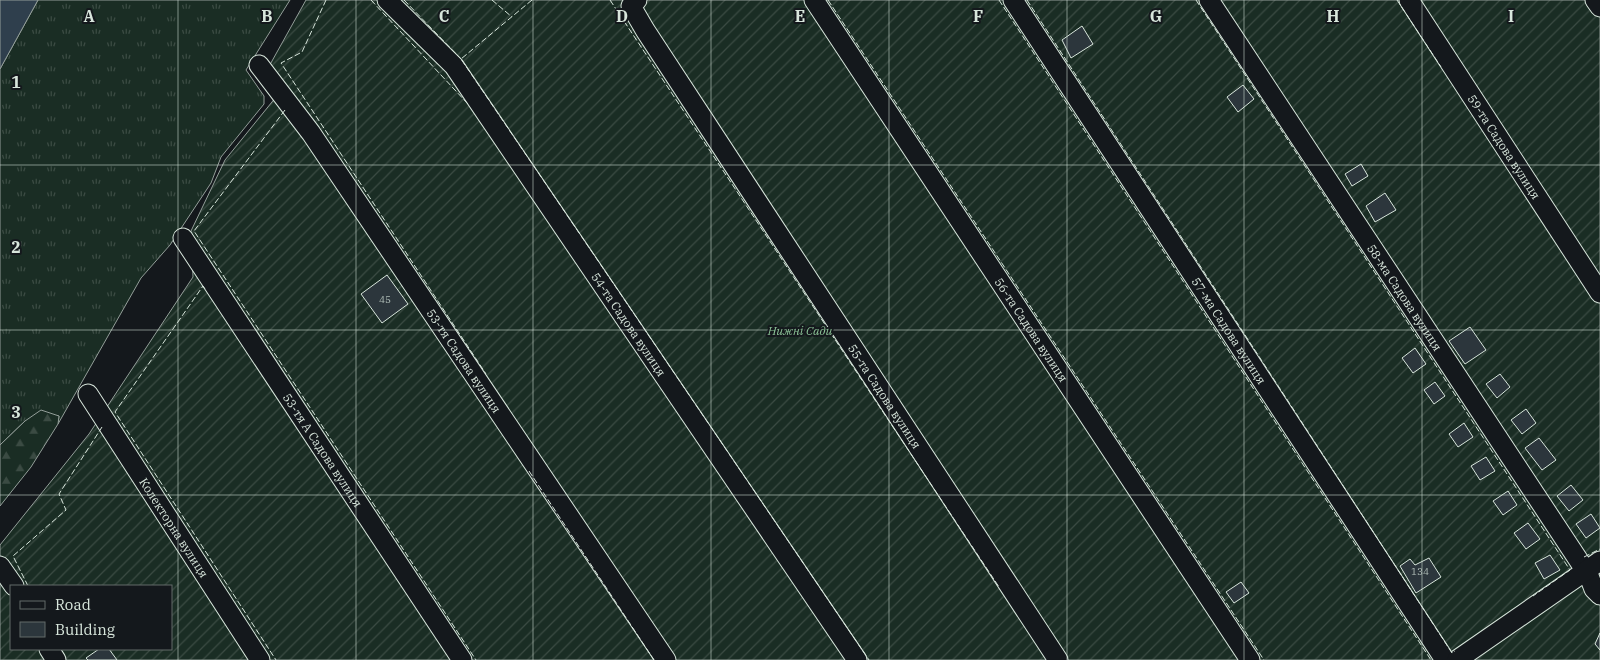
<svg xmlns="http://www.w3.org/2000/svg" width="1600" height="660" viewBox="0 0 1600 660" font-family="'IBM Plex Serif',serif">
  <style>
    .grass { fill: url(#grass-tufts); stroke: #939e99 }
    .forest { fill: url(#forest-firs); stroke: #939e99 }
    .garden { fill: url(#garden-furrows); stroke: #939e99; fill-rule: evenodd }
    .water { fill: #2f3f4d; stroke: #939e99 }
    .building { fill: #2c363c; stroke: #d8e6dc }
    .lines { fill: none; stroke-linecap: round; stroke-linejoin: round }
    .minor-casing { stroke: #d8e6dc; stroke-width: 21 }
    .minor { stroke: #14181c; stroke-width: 19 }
    .fence { stroke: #d8e6dc; stroke-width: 1; stroke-dasharray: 6 2.5; stroke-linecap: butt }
    .grid { fill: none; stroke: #d8e6dc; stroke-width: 1; stroke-opacity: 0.55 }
    .labels { text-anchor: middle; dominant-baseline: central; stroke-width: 4; stroke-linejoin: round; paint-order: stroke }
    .number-label { font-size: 10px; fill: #adbab4 }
    .street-label { font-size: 12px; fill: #d8e6dc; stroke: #14181c }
    .park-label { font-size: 12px; font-style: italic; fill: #8ac095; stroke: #14181c }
    .grid-label { font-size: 16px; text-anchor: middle; font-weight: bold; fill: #d8e6dc; stroke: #14181c; stroke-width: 4; stroke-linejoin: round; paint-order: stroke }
  </style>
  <defs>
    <pattern id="grass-tufts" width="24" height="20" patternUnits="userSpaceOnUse" patternTransform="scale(1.25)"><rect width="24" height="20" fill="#1a2d24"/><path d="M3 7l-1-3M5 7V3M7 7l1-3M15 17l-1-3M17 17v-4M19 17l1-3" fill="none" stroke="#3b4b43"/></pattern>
    <pattern id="forest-firs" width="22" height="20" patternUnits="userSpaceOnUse" patternTransform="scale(1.25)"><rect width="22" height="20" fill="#1a2d24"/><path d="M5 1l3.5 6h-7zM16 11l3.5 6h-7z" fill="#3b4b43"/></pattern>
    <pattern id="garden-furrows" width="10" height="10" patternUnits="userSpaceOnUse" patternTransform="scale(1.25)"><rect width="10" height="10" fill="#1a2d24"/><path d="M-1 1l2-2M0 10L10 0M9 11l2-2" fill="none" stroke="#3b4b43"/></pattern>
  </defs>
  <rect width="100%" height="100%" fill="#14181c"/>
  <!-- grass -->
  <path class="grass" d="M38,0h252l-44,70 18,26v8l-43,53 -10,26 -41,62 -29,33 -83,146 1,-8 -34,5 -25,24v-376z"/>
  <!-- forest -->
  <path class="forest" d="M41,410l18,6 -1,8 -27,43 -31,39v-61l25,-24z"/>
  <!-- garden -->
  <path class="garden" d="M306,0h1294v660h-1600v-115l89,-111 104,-157 -2,-46 34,-71 51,-63 -9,-27zM11,586h160v63h-160z"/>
  <!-- water -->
  <path class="water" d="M0,0h38l-38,69z"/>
  <!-- building -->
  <g class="building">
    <path d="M1082,26l11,18 -22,14 -9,-18z"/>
    <path d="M1243,85l11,14 -16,13 -11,-15z"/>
    <path d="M1361,164l7,12 -16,10 -7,-12z"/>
    <path d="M1385,193l11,17 -21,12 -9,-16z"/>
    <path d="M387,275l21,29 -26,19 -21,-29z"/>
    <path d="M1470,327l16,23 -21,14 -16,-23z"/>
    <path d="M1415,348l11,16 -13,9 -11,-15z"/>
    <path d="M1500,374l10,13 -13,11 -11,-14z"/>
    <path d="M1435,382l10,14 -11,8 -10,-14z"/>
    <path d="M1526,409l10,14 -14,11 -11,-14z"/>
    <path d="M1464,423l9,14 -15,10 -9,-13z"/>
    <path d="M1539,438l17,22 -14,10 -17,-22z"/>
    <path d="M1486,457l9,14 -15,9 -9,-14z"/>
    <path d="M1571,485l12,15 -14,11 -12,-15z"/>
    <path d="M1508,491l9,14 -14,10 -10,-14z"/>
    <path d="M1591,514l9,14 -14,10 -10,-14z"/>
    <path d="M1528,523l12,16 -14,10 -12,-16z"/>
    <path d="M1550,555l10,15 -16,9 -9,-16z"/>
    <path d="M1429,558l12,19 -25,16 -16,-27 10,-7 5,6z"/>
    <path d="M1241,582l8,11 -15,10 -8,-11z"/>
    <path d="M1600,633v17l-5,-6z"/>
    <path d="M99,649h10l8,11h-29l-2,-2z"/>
  </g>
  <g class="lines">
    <defs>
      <g id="minor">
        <path id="s1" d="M387,0l67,66 403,594"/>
        <path id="s2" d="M637,0l-6,6 14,24 413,630"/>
        <path id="s3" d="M814,0l436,660"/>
        <path id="s4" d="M1013,0l432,660"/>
        <path id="s5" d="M1209,0l380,576 5,13 6,6"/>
        <path id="s6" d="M1409,0l191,293"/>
        <path d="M1595,0l5,7"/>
        <path id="s7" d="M259,65l52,68 355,527"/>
        <path id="s8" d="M183,238l279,422"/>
        <path id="s9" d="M88,394l172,266"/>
        <path d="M0,566l14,20"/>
        <path d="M49,649l7,11"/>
        <path d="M1457,660l143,-99"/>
      </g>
    </defs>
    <!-- minor casing -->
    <use href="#minor" class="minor-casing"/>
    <!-- minor -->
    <use href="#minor" class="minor"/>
    <!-- fence -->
    <g class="fence">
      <path d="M326,0l-24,52 -21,11 205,311"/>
      <path d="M371,0l97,104"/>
      <path d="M404,0l57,59"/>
      <path d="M492,0l20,17"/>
      <path d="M532,0l-71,59 408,601"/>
      <path d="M610,0l389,587"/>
      <path d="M828,0l436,660"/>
      <path d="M999,0l432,660"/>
      <path d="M1027,0l425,653 3,-2"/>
      <path d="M1196,0l374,570 -37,26"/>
      <path d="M1397,0l44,67"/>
      <path d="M285,110l-91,121 282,429"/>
      <path d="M205,289l-2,-3 -88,126 161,248"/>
      <path d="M529,471l125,189"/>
      <path d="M1584,557l16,-8"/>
      <path d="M28,586l-15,-30 53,-46 -7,-16 43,-67"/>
    </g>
  </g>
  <!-- grid -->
  <path class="grid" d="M178,0v660M356,0v660M533,0v660M711,0v660M889,0v660M1067,0v660M1244,0v660M1422,0v660M0,165h1600M0,330h1600M0,495h1600"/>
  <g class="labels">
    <!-- number labels -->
    <g class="number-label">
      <text x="385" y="299">45</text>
      <text x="1420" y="571">134</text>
    </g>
    <!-- street labels -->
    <g class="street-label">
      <text stroke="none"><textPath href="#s6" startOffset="175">59-та Садова вулиця</textPath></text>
      <text stroke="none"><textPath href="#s5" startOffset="356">58-ма Садова вулиця</textPath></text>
      <text stroke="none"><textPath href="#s1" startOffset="406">54-та Садова вулиця</textPath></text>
      <text stroke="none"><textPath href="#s3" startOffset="395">56-та Садова вулиця</textPath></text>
      <text stroke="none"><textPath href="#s4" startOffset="395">57-ма Садова вулиця</textPath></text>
      <text stroke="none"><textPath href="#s7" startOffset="360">53-тя Садова вулиця</textPath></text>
      <text stroke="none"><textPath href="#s2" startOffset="474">55-та Садова вулиця</textPath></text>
      <text stroke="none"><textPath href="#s8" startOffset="254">53-тя А Садова вулиця</textPath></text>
      <text stroke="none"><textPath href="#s9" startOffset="159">Колекторна вулиця</textPath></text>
    </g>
    <!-- park labels -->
    <g class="park-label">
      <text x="800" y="330">Нижні Сади</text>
    </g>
  </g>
  <g class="grid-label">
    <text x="89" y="22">A</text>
    <text x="267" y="22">B</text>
    <text x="444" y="22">C</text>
    <text x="622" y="22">D</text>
    <text x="800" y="22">E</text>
    <text x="978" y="22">F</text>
    <text x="1156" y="22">G</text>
    <text x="1333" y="22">H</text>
    <text x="1511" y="22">I</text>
    <text x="16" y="88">1</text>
    <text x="16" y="253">2</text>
    <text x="16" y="418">3</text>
  </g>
  <!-- legend -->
  <rect x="10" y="585" width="162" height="65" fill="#14181c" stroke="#626a69"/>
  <rect x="20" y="601" width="25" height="8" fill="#14181c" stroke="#626a69"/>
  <text x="55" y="610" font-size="15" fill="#d8e6dc">Road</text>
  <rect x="20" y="622" width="25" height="15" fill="#2c363c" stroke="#626a69"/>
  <text x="55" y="635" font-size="15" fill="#d8e6dc">Building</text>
</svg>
